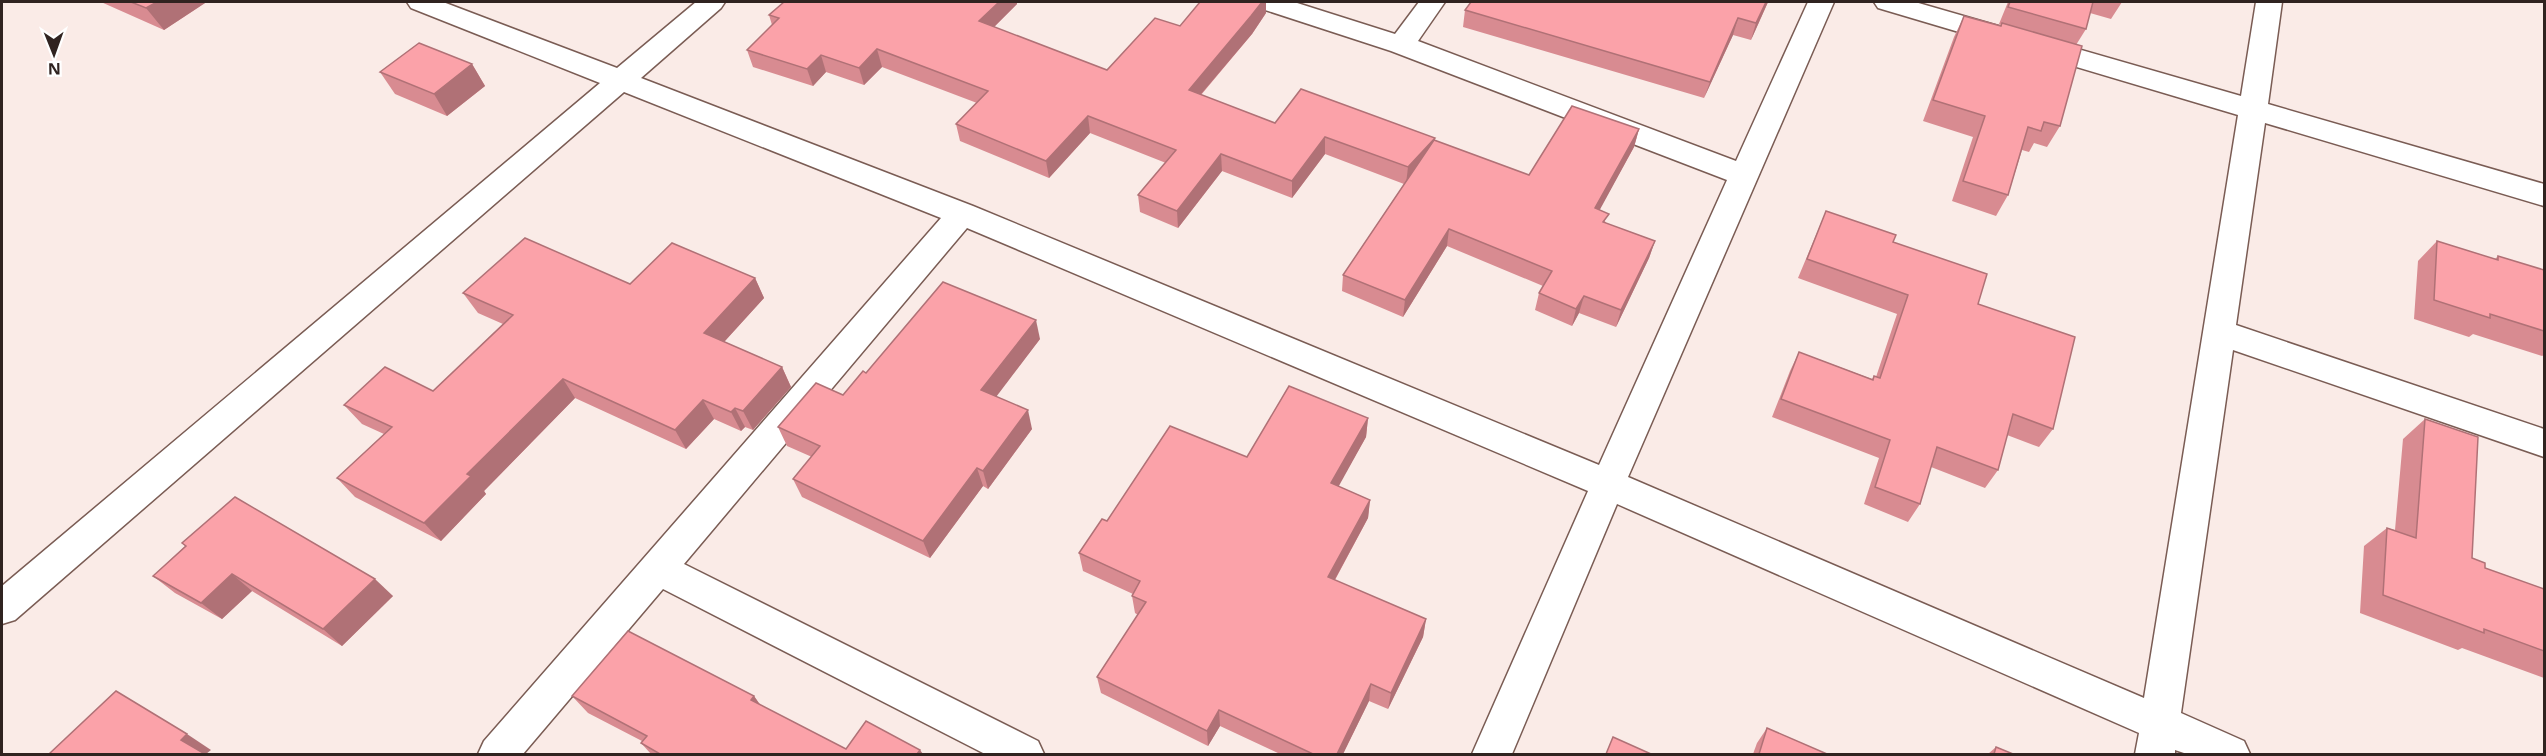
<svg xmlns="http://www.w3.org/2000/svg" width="2546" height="756" viewBox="0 0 2546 756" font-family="'Open Sans',sans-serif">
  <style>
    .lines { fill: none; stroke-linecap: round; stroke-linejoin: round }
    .street-casing { stroke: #7a5c54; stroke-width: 3 }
    .street { fill: #fff; fill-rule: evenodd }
    .wall { fill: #d88b91 }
    .shaded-wall { fill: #b07176 }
    .building { fill: #fba2a9; stroke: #b07176; stroke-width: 1.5 }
  </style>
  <rect width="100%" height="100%" fill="#faebe7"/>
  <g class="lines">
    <defs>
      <path id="street" d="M407,2h36l174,66 79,-66h29l-4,6 -80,70 332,128 626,259 128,-285 -336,-129 -132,-43 -4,-6h39l101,32 24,-32h26l-27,39 318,120 72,-159h26l-206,475 516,221 94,-583 -360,-107 -4,-6h41l326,94 15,-94h26l-14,102 276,80v22l-279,-83 -29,202 308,104v28l-311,-107 -52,363 63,28 6,13h-63l-12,-4v4h-40l4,-21 -522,-229 -105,250h-40l116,-263 -621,-263 -283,336 354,177 6,13h-59l-322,-165 -140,165h-45l6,-13 457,-523 -317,-126 -609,528 -13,4v-38l598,-503 -189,-75z"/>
    </defs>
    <!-- street casing -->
    <use href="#street" class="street-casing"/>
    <!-- street -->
    <use href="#street" class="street"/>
  </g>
  <!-- wall -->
  <g class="wall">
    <path d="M101,2h103l1,1 -41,27z"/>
    <path d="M784,2h233v2l-23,23 113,43 73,-44 86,-13 -14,21 -51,61 74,28 160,18 94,34 110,-46 -5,18 -35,63 7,13 49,18 -6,17 -33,69 -37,-14 -7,13 -37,-16 4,-17 4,-7 -96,-40 -44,71 -61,-26 1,-16 61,-91 -79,-30 -33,44 -70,-27 -44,57 -38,-16 -2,-17 28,-32 -76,-30 -41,45 -89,-37 -4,-17 21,-21 -95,-36 -18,18 -38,-13 -13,14 -60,-19 -6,-17 25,-25 -3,-10z"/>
    <path d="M1471,2h297l-17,38 -18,-5 -29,63 -241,-71 2,-17z"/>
    <path d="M2008,2h114l-11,17 -21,-6 -4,16 -10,16 -16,81 -13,21 -13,-4 -5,9 -7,-2 -14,45 -12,21 -44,-15 21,-64 -50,-16 31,-84 10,-21 36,10 1,-1 -2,-1z"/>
    <path d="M472,64l13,22 -38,30 -52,-22 -15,-22z"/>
    <path d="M1826,211l67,31 85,62 75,125 -14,18 -32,-12 -9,35 -13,18 -54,-21 -11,37 -12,18 -44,-18 15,-46 -107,-41 18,-46 9,-19 73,27 2,-3 2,1 21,-63 -99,-36z"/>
    <path d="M2437,241l58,18 3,-3 46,14v85l-2,1 -69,-22 -4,3 -55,-18 4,-58z"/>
    <path d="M755,278l9,20 -40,44 58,25 9,20 -38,43 -8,-3 -4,4 -27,-12 -28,30 -111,-51 -91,93 2,3 -45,47 -86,-44 -18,-19 47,-44 -22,-10 -18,-19 89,-14 70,-67 -25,-11 -15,-20 167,-9z"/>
    <path d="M1040,339l-44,57 36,33 -44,60 -5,-3 -53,72 -128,-61 -9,-18 19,-22 -25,-11 -9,-19 65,-32 23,-22z"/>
    <path d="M1368,418l-2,19 -28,49 32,14 -2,18 -33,62 91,39 -3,18 -35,72 -19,-8 -26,53h-63l-60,-28 -12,20 -107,-53 -4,-16 41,-62 -3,-2 -3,-17 1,-2 -50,-23 -4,-18 168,-96z"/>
    <path d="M2425,419l47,139 13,10 59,21v89l-82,-30 -4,2 -98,-37 4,-67 23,-18 8,2 8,-91z"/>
    <path d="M182,543l211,53 -51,50 -90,-55 -30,28 -47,-26 -22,-17 32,-30z"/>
    <path d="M572,696h182l6,9 86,44 77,5h-272l-10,-11 1,-2 -54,-28z"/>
    <path d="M1767,728l60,26h-74l4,-11z"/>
    <path d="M1996,747l17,7h-25z"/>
  </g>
  <!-- shaded-wall -->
  <g class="shaded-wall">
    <path d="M157,2h47l1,1 -41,27 -18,-22z"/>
    <path d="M999,2h18v2l-35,35 -3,-18z"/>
    <path d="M1262,2h4v11l-14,21 -62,73 -1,-17z"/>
    <path d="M1766,2h2l-17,38 5,-17z"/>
    <path d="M1738,18l-5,17 -29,63 6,-16z"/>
    <path d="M877,49l5,18 -18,18 -5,-17z"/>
    <path d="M821,55l5,17 -13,14 -6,-17z"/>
    <path d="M472,64l13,22 -38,30 -13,-22z"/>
    <path d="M1088,116l2,17 -41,45 -3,-17z"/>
    <path d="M1639,129l-5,18 -43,79 4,-18z"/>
    <path d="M1325,137v17l-33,44v-17z"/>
    <path d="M1435,138l-2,17 -27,29 2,-17z"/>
    <path d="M1221,154l1,17 -44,57 -1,-17z"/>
    <path d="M1449,229l-2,17 -44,71 2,-17z"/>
    <path d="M1655,241l-6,17 -33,69 5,-17z"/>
    <path d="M755,278l9,20 -50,55 -10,-20z"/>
    <path d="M1584,296l-5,17 -7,13 4,-17z"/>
    <path d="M1036,320l4,19 -53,70 -6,-19z"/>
    <path d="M782,367l9,20 -38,43 -10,-19z"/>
    <path d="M563,379l12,19 -91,93 2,3 -45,47 -17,-18 43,-49z"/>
    <path d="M703,400l11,19 -28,30 -11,-19z"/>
    <path d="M735,408l10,19 -4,4 -10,-19z"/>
    <path d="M1028,410l4,19 -44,60 -5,-18z"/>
    <path d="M1368,418l-2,19 -36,65 1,-19z"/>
    <path d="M977,468l6,18 -53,72 -7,-17z"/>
    <path d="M1370,500l-2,18 -41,76 1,-17z"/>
    <path d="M232,574l20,17 -30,28 -21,-16z"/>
    <path d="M375,579l18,17 -51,50 -19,-17z"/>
    <path d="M1426,619l-3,18 -35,72 3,-16z"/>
    <path d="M1371,684l-2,17 -26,53h-6z"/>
    <path d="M754,696l12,17 -15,-13z"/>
    <path d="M1219,710l1,16 -12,20 -1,-15z"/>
    <path d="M187,734l24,16 -5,4h-3l-22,-14z"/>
    <path d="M920,750l3,4h-6z"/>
  </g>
  <!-- building -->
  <g class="building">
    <path d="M131,2h26l-11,6z"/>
    <path d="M784,2h215l-20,19 128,49 48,-52 25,8 20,-24h62l-11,14 -62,74 86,33 26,-34 134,49 -27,29 -83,-30 -33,44 -71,-27 -44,57 -39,-16 38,-45 -88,-34 -42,45 -90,-37 32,-33 -111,-42 -18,19 -38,-13 -14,14 -60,-19 32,-32 -10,-3z"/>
    <path d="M1471,2h295l-10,21 -18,-5 -28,64 -245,-72z"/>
    <path d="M2010,2h83l-7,27 -78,-22z"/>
    <path d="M1964,16l37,10 1,-3 80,23 -22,80 -16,-4 -3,9 -13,-4 -20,68 -45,-14 22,-65 -52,-16z"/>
    <path d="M419,43l53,21 -38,30 -54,-22z"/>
    <path d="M1572,106l67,23 -44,79 14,6 -6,8 52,19 -34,69 -37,-14 -8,13 -37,-16 13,-22 -103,-42 -44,71 -62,-25 91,-135 95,35z"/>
    <path d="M1826,211l70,24 -3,7 94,32 -9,30 97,33 -22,92 -40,-15 -15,56 -61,-23 -17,57 -45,-17 15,-47 -109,-41 18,-47 74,28 1,-4 6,2 28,-83 -101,-36z"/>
    <path d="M525,238l105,46 42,-41 83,35 -51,55 78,34 -39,44 -8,-3 -4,4 -28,-12 -28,30 -112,-51 -96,95 4,2 -47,47 -87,-45 55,-51 -48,-22 41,-38 48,24 80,-76 -50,-22z"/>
    <path d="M2437,241l61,19v-4l46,14v61l-54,-17v4l-56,-18z"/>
    <path d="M943,282l93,38 -55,70 47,20 -45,61 -6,-3 -54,73 -130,-62 27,-33 -42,-19 38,-44 27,12 20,-24 3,2z"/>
    <path d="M1289,386l79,32 -37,65 39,17 -42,77 98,42 -35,74 -20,-9 -34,70h-24l-94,-44 -12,21 -110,-54 49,-75 -14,-6 8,-15 -61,-28 23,-34 5,2 63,-95 77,31z"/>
    <path d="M2425,419l53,18 -6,121 13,5v5l59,21v62l-60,-22v4l-101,-38 4,-67 29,10z"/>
    <path d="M235,497l140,82 -52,50 -91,-55 -31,29 -48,-27 33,-30 -4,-3z"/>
    <path d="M628,631l126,65 -3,4 95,49 20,-28 54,29 -3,4h-257l-19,-11 6,-7 -75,-40z"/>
    <path d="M116,691l71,43 -6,6 24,14h-156z"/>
    <path d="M1767,728l60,26h-68z"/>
    <path d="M1613,737l38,17h-45z"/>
    <path d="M1996,747l17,7h-19z"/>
  </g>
  <!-- border -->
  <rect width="2546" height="756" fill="none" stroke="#302320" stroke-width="6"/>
  <!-- north arrow -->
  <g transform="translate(54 54) rotate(179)" stroke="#ffffff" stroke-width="4.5" paint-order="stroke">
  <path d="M0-4.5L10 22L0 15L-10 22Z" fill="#302320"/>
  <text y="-9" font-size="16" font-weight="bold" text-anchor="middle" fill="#302320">N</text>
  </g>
</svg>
